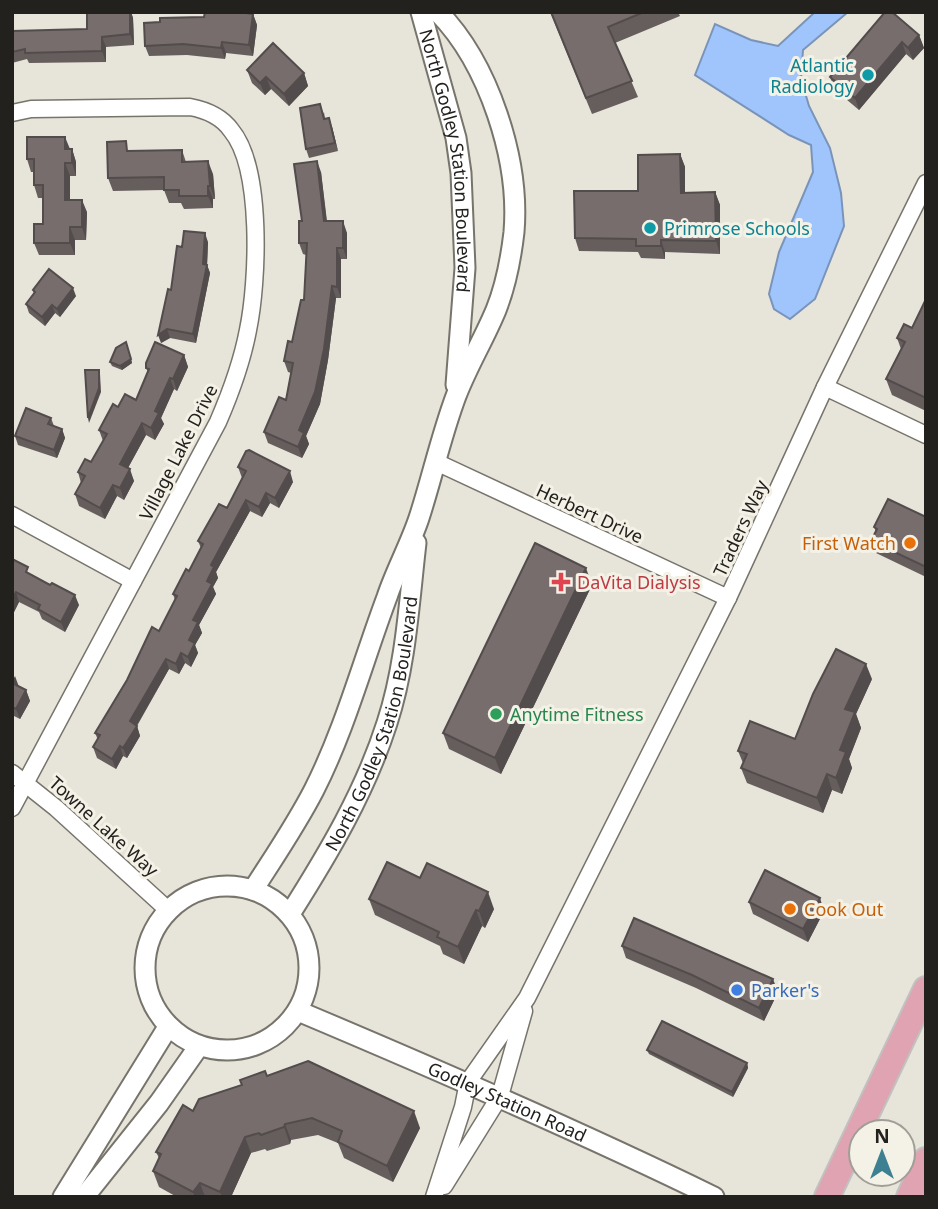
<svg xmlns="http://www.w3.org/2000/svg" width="938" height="1209" viewBox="0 0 938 1209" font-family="'Noto Sans',sans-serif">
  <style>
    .water { fill: #9fc5fc; stroke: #7a94b9; stroke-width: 2 }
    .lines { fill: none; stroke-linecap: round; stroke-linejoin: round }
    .minor-casing { stroke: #77746b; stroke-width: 19 }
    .tertiary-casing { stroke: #77746b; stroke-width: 23 }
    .primary-casing { stroke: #c1c1c0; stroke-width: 28 }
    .minor { stroke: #fff; stroke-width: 16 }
    .tertiary { stroke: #fff; stroke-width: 19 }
    .primary { stroke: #dfa3b2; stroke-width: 24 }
    .wall { fill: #665e5d }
    .shaded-wall { fill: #534c4c }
    .building { fill: #776d6c; stroke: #534c4c; stroke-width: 2 }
    .culture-dot { fill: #0f9aa8; stroke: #f4f1e7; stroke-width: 2.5 }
    .food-dot { fill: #e8710a; stroke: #f4f1e7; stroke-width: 2.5 }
    .health-dot { fill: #e0444e; stroke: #f4f1e7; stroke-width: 2.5 }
    .leisure-dot { fill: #2e9e5b; stroke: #f4f1e7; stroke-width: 2.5 }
    .shop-dot { fill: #3f7fe0; stroke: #f4f1e7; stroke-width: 2.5 }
    .labels { text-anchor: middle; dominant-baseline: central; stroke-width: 6; stroke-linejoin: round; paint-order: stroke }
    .culture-label { font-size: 18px; fill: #0d838f; stroke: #f4f1e7; text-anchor: end }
    .street-label { font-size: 18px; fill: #22211e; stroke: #f4f1e7 }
    .food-label { font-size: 18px; fill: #c56008; stroke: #f4f1e7; text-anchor: end }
    .health-label { font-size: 18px; fill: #be3a42; stroke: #f4f1e7; text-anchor: start }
    .leisure-label { font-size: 18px; fill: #27864d; stroke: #f4f1e7; text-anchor: start }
    .shop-label { font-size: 18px; fill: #366cbe; stroke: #f4f1e7; text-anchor: start }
  </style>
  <rect width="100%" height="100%" fill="#e7e4da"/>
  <!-- water -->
  <path class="water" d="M815,12h33l-45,38 -2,29 8,27 21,42 11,45 3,33 -29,73 -25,20 -16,-10 -5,-15 10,-42 34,-80 -2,-27 -22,-10 -94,-60 20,-51 36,16 27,6z"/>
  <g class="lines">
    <defs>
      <g id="minor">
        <path d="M12,113l19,-4 159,-2c16,3 31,9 41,23 32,38 27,152 17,200 -6,32 -17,62 -30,92l-206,386"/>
        <path d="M825,387l101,48"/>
        <path d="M436,462l292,136"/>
        <path d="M12,515l121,66"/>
        <path d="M12,773l44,35 112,102"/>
        <path d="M444,1186l56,-90 24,-85"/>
        <path d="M434,1197l29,-90 5,-25 59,-84 201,-400 97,-211 101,-204"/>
      </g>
      <g id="tertiary">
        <path id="s1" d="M421,12l35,126 5,35 4,95 -9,117"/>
        <circle cx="227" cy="968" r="82"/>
        <path d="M253,890c21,-33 43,-65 61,-100 31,-61 49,-129 73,-193 9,-27 23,-52 32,-79 13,-40 22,-82 37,-122 11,-29 28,-57 40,-86 10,-25 15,-52 18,-78 6,-72 -25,-168 -76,-220"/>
        <path id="s2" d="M290,914c38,-60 75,-122 97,-191 19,-58 22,-120 29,-180"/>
        <path id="s3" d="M298,1011c140,59 279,119 416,186"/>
        <path d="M63,1197l105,-170"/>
        <path d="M84,1197l75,-94 40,-57"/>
      </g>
      <g id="primary">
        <path d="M827,1197l99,-208"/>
        <path d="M909,1197l17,-37"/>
      </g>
    </defs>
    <!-- minor casing -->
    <use href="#minor" class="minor-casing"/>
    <!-- tertiary casing -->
    <use href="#tertiary" class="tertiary-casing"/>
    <!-- primary casing -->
    <use href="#primary" class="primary-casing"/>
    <!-- minor -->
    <use href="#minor" class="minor"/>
    <!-- tertiary -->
    <use href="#tertiary" class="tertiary"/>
    <!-- primary -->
    <use href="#primary" class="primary"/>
  </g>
  <!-- wall -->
  <g class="wall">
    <path d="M87,12h44l2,6 1,27 -28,2v15l-77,1 -2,-4 -15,4v-32l75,-2z"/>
    <path d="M550,12h128l2,4 -65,27 23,54 -46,17z"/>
    <path d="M253,14l4,11 -4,31 -27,-3 -1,6 -38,-4 -38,1 -4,-10 15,-24z"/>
    <path d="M919,35l5,13 -11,12 -7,-6 -47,56 -25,-21 -4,-12z"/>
    <path d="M247,70l57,3 4,13 -19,20 -18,-17 -6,6 -13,-12z"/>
    <path d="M324,112l1,7 7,8 6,24 -29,7 -3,-9z"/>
    <path d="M70,149h2l4,13v14h-6v24l17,12 -1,28h-11v15h-36l-5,-12 9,-19v-26h-5l-4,-13v-13h-3l-4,-13z"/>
    <path d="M182,150l4,12 27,12 2,25h-2v9l-29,1 -3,-6h-12l-5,-13 -51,1 -5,-13 22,-27z"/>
    <path d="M680,154l5,13v26l30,-1 5,13v49l-55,-2v7l-24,-1 -3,-6 -59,-1 -4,-13 63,-47z"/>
    <path d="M321,172l6,49 20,12v26h-6v39h-5l-8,62 -8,44 -14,32 3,8 -7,14 -34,-15 -4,-11 22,-32 5,-27 -3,-1 -4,-11 8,-19 12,-42 2,-45 -3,-1 -4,-11 3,-22z"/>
    <path d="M208,242l-1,23 3,8 -14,70 -26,-5 -9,5 10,-53 11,-43z"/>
    <path d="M33,290l43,6 -16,21 -5,-4 -10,13 -16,-13 -3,-9 8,-10z"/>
    <path d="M926,299v112l-34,-16 -6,-16 15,-30 -4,-11 15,-10z"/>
    <path d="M126,342l6,21 -10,7 -10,-4 -2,-4z"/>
    <path d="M184,355l4,12 -11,24 -3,-2 -13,29 3,6 -9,16 -9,-5 -18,33 6,13 -10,19 -7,-4 -12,23 -26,-13 -4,-12 6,-11 -3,-11 13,-10 12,-21 -4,-11 19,-23 18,-7 12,-28 -2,-4z"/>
    <path d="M51,418l3,8 8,3 3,9 -8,20 -39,-13 -3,-9z"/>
    <path d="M238,467l55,15 -14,26 -9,-5 -8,14 -12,-6 -34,61 2,6 -5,9 3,7 -17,31 3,8 -7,12 3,8 -7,14 -6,-4 -6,11 -10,-5 -32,57 3,10 -13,22 -4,-2 -7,13 -19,-11 -4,-11 5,-7 -3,-7 64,-102 16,-31 -2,-6 16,-23 12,-23 -3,-7 29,-33 15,-30z"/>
    <path d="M926,517v60l-50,-24 -5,-12 5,-9 -2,-5z"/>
    <path d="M12,559l19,16 48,30 -14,27 -23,-13 -3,-7 -20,-10 -7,14z"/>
    <path d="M592,585l-91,189 -52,-25 -6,-16z"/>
    <path d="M12,675l7,12 7,3 4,11 -10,18 -8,-4z"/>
    <path d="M872,679l-16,35 5,14 -12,31 3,9 -10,26 -10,-4 -9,23 -76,-30 -6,-15 2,-5 -5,-12 57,-12z"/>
    <path d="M420,878l74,31 -9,19 -3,-2 -18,38 -21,-10 -3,-8 -65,-31 -6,-16z"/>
    <path d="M749,902l75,9 -16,31 -55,-28z"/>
    <path d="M622,946l156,46 -14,29 -68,-33 -70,-30z"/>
    <path d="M647,1050l100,13 1,5 -15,29 -84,-43z"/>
    <path d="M267,1076l153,52 -27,54 -49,-24 -6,-15 -20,-8 -27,5 -1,4 -23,7 -2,-2 -14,4 -20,44h-54l-18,-10 -6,-16 6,-13 -3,-6 37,-41z"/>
  </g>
  <!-- shaded-wall -->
  <g class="shaded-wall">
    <path d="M130,12h1l2,6 1,27 -4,-11z"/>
    <path d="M253,14l4,11 -4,31 -4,-11z"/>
    <path d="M919,35l5,13 -11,12 -5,-12z"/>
    <path d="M102,37l4,10v15l-4,-11z"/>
    <path d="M222,42l4,11 -1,6 -4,-11z"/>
    <path d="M902,42l4,12 -47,56 -4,-12z"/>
    <path d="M304,73l4,13 -19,20 -5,-12z"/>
    <path d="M266,77l5,12 -6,6 -5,-12z"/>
    <path d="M329,118l3,9 6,24 -3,-8z"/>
    <path d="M65,137l5,12h-5z"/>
    <path d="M72,149l4,13v14l-4,-13z"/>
    <path d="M680,154l5,13v39l-4,-13z"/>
    <path d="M208,161l5,13 2,25 -5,-13z"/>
    <path d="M317,161l4,11 7,61 -4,-12z"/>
    <path d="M65,163l5,13v36l-5,-12z"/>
    <path d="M208,186l5,13v9l-5,-12z"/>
    <path d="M715,192l5,13v49l-4,-13z"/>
    <path d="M82,200l5,12 -1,28 -4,-13z"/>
    <path d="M343,221l4,12v26l-4,-11z"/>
    <path d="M70,227l5,13v15l-5,-12z"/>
    <path d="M205,233l3,9 -1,25v-2l3,8 -14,70 -3,-9 10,-70z"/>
    <path d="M661,240l4,12v7l-4,-13z"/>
    <path d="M337,248l4,11v39l-4,-11z"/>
    <path d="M332,286l4,12 -8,62 -8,44 -14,32 3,8 -7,14 -4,-11 1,-17z"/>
    <path d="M73,288l3,8 -16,21 -3,-8z"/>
    <path d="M52,305l3,8 -10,13 -3,-9z"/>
    <path d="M167,329l3,9 -9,5 -3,-8z"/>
    <path d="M184,355l4,12 -11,24 -4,-12z"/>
    <path d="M131,359l1,4 -10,7 -2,-4z"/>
    <path d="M99,370l1,4 1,18 -12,31 -1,-5z"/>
    <path d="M170,378l4,11 -13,29 3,6 -9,16 -4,-12 4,-17z"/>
    <path d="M142,423l4,12 -22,40 -4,-11z"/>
    <path d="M62,429l3,9 -8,20 -3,-8z"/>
    <path d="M130,469l4,12 -10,19 -4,-12z"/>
    <path d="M290,471l3,11 -14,26 -4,-10z"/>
    <path d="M113,485l4,11 -12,23 -5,-11z"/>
    <path d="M266,493l4,10 -8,14 -3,-10z"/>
    <path d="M246,500l4,11 -34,61 2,6 -5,9 3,7 -17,31 3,8 -7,12 3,8 -7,14 -3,-10 1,-17 4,-20 14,-39 4,-16z"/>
    <path d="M586,568l6,17 -91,189 -6,-16z"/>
    <path d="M16,592l3,10 -7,14v-17z"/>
    <path d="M75,595l4,10 -14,27 -4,-10z"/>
    <path d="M181,653l4,10 -6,11 -3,-10z"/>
    <path d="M166,659l3,10 -35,61 3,-4 3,10 -13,22 -4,-10 7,-27z"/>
    <path d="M866,664l6,15 -16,35 5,14 -12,31 3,9 -10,26 -6,-16 9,-69z"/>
    <path d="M15,676l4,11 -3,6 -4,-11z"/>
    <path d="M26,690l4,11 -10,18 -4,-10z"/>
    <path d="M120,746l3,10 -7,13 -4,-10z"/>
    <path d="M827,774l5,16 -9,23 -6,-15z"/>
    <path d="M488,892l6,17 -9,19 -6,-17z"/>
    <path d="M820,898l4,13 -16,31 -5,-13z"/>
    <path d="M476,910l6,16 -18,38 -6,-17z"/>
    <path d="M773,979l5,13 -14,29 -5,-13z"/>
    <path d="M747,1063l1,5 -15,29 -1,-5z"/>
    <path d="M414,1111l6,17 -27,54 -6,-16z"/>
    <path d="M285,1124l6,16 -1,4 -6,-17z"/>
    <path d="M245,1137l6,16 -20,44h-9l-2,-5z"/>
    <path d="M200,1183l5,14h-10l-2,-5z"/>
  </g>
  <!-- building -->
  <g class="building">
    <path d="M87,12h43v22l-28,3v14l-77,2v-4l-13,3v-21l75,-2z"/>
    <path d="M205,12h34l14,2 -4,31 -27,-3 -1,6 -38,-4 -38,2 -1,-23 16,-1v-4l44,-1z"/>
    <path d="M551,12h93l-36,15 24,54 -46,17z"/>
    <path d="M885,12h7l27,23 -11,13 -6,-6 -47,56 -25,-21z"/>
    <path d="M273,43l31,30 -20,21 -18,-17 -6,6 -13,-13z"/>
    <path d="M320,104l4,15 5,-1 6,25 -29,6 -6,-41z"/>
    <path d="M27,137h38v12h7v14h-7v37h17v27h-12v16h-36v-19h9v-39h-9v-26h-7z"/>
    <path d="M126,141l1,10 55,-1v12l26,-1 2,25h-2v10h-29v-6h-15v-13l-56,1 -1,-36z"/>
    <path d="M680,154l1,39 34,-1 1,49 -55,-1v6h-25v-7l-61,-1 -1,-47h64v-36z"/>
    <path d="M317,161l7,60h19v27h-6v39l-5,-1 -8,63 -9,43 -16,38 5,3 -6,14 -34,-15 15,-35 7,3 7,-37 -9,-2 4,-20 4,1 9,-42h3l3,-57h-8v-22h3l-8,-57z"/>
    <path d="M184,231l21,2 -2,31 4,1 -14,69 -26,-5 -9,6 10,-46 3,1 6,-44 5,1z"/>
    <path d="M49,269l24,19 -16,21 -5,-4 -10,12 -16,-13 9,-12 -2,-2z"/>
    <path d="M926,299v99l-40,-19 19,-37 -8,-4 7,-14 8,4z"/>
    <path d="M126,342l5,17 -11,7 -10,-4 6,-14z"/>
    <path d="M155,342l29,13 -11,24 -3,-1 -15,33 4,2 -8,15 -9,-5 -22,41 10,5 -10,19 -7,-3 -13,23 -25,-14 10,-18 -7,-4 7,-13 6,3 16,-28 -8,-4 14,-26 5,3 7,-13 11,6 13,-31 -3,-1v-5z"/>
    <path d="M85,370h14v18l-11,30z"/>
    <path d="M26,408l25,10 -3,6 14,5 -8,21 -39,-14z"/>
    <path d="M249,450l41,21 -15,27 -9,-5 -7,14 -13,-7 -35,65 3,2 -7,14 5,3 -19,36 5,2 -9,18 6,3 -7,14 -7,-4 -5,11 -10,-5 -36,62 7,5 -14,22 -3,-2 -8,13 -19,-12 7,-12 -5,-2 32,-53 25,-53 7,4 18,-35 -4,-2 13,-25 3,2 14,-27 -5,-3 21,-37 8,4 19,-37 -8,-4 8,-16z"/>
    <path d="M888,499l38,18v50l-55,-26 6,-12 -3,-2z"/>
    <path d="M535,543l51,25 -91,190 -52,-25z"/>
    <path d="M12,559l16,8 -2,5 24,13 2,-2 23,12 -14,27 -23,-13 2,-4 -24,-13 -4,7z"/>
    <path d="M836,649l30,15 -21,45 10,3 -15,38 6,2 -10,26 -9,-4 -10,24 -76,-30 6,-14 -9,-3 12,-30 45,18 18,-45z"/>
    <path d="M12,683l14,7 -10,19 -4,-2z"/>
    <path d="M387,862l33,16 7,-15 61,29 -9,19 -3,-1 -18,37 -21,-10 2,-5 -70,-33z"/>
    <path d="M765,870l55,28 -17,31 -54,-27z"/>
    <path d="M634,918l139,61 -14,29 -67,-33 -70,-29z"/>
    <path d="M662,1021l85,42 -15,29 -85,-42z"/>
    <path d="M308,1061l106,50 -27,55 -49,-24 4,-11 -30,-13 -27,6 -1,3 -23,8 -2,-2 -14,4 -25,55 -20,-9 -7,9 -40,-21 8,-17 -5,-2 27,-47 10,6 6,-12 43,-14 -2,-5 25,-9 2,5z"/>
  </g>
  <!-- markers -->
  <g class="culture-dot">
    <circle cx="868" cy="75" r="7"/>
    <circle cx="650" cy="228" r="7"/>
  </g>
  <g class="food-dot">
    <circle cx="910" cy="543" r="7"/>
    <circle cx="790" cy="909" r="7"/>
  </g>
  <path class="health-dot" d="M557.5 571.5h7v7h7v7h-7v7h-7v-7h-7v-7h7z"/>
  <circle class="leisure-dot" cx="496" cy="714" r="7"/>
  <circle class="shop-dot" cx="737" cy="990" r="7"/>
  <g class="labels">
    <!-- culture labels -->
    <g class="culture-label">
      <text x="854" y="65">Atlantic<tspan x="854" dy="21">Radiology</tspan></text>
      <text x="664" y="228" text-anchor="start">Primrose Schools</text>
    </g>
    <!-- street labels -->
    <g class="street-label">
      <text stroke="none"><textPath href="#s1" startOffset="152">North Godley Station Boulevard</textPath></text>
      <text transform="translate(178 452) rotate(-63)">Village Lake Drive</text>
      <text transform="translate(590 513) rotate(25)">Herbert Drive</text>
      <text transform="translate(740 528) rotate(-65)">Traders Way</text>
      <text stroke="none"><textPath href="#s2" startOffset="210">North Godley Station Boulevard</textPath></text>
      <text transform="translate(104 826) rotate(42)">Towne Lake Way</text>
      <text stroke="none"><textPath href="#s3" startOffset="228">Godley Station Road</textPath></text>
    </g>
    <!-- food labels -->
    <g class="food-label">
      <text x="896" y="543">First Watch</text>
      <text x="804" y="909" text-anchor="start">Cook Out</text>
    </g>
    <!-- health labels -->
    <g class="health-label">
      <text x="577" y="582">DaVita Dialysis</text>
    </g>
    <!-- leisure labels -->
    <g class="leisure-label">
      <text x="510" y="714">Anytime Fitness</text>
    </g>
    <!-- shop labels -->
    <g class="shop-label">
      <text x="751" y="990">Parker's</text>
    </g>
  </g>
  <!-- border -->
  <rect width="938" height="1209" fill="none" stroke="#22211e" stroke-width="28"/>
  <!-- north arrow -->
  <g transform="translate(882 1153)"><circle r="33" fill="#f4f1e7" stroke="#a09e97" stroke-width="2"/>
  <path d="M0-5L12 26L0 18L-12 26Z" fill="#3d8091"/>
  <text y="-10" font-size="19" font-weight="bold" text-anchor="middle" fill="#22211e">N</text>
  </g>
</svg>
